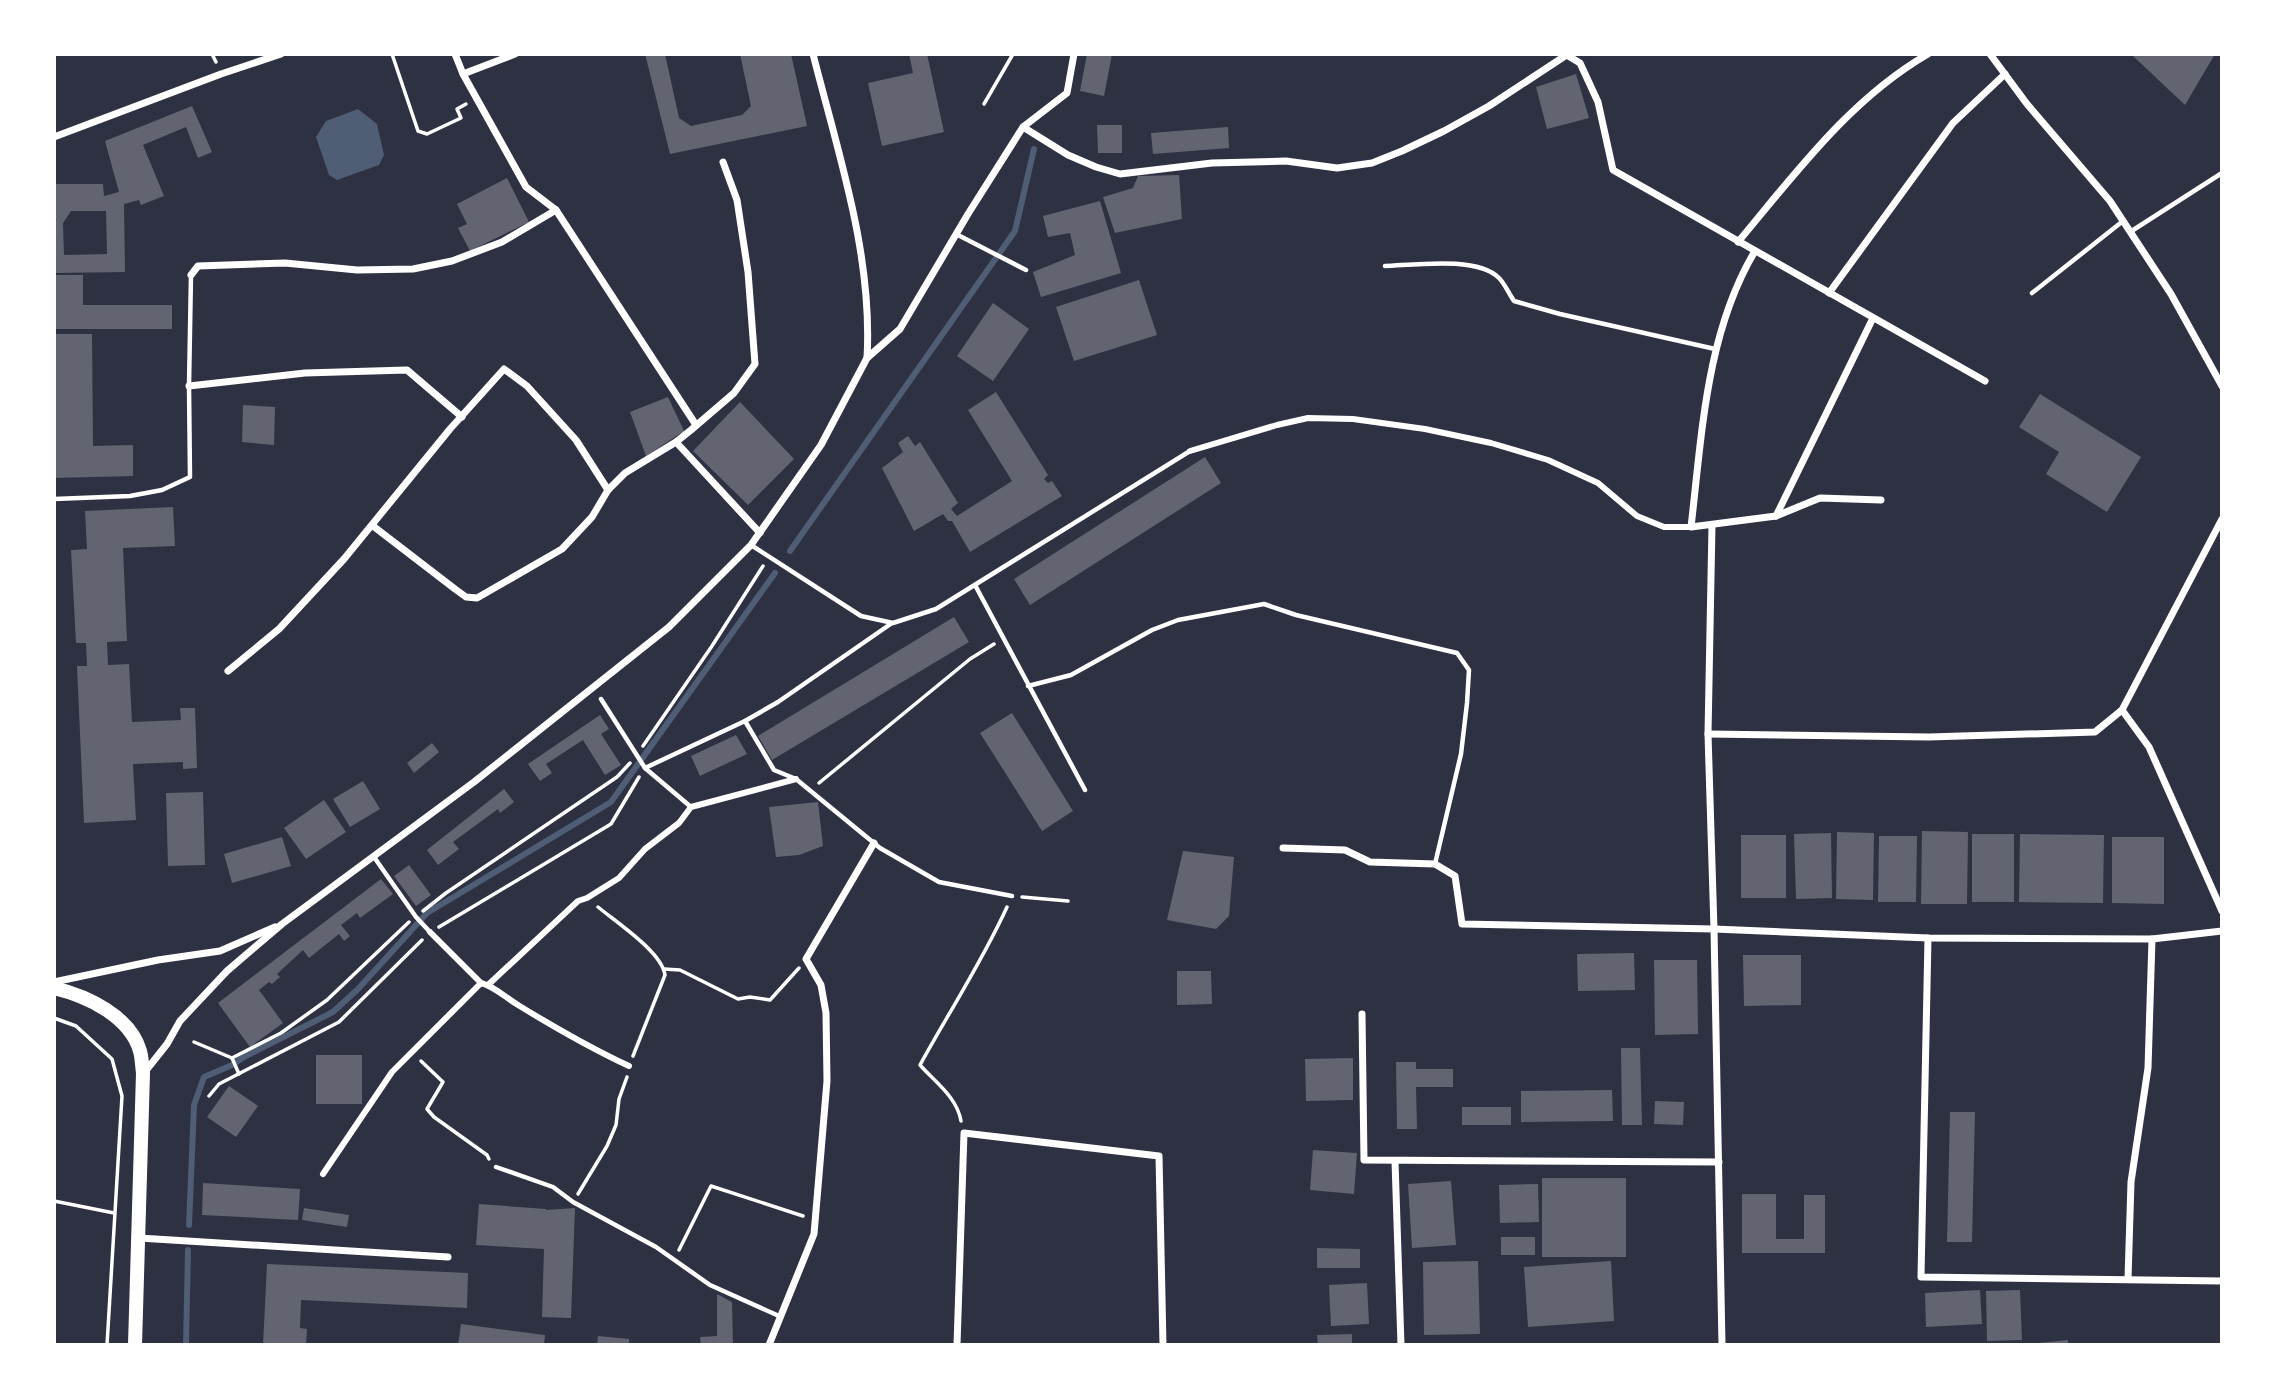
<svg xmlns="http://www.w3.org/2000/svg" width="2276" height="1399" viewBox="0 0 2276 1399" font-family="Literata,serif">
  <style>
    .water { fill: #4f5d75 }
    .lines { fill: none; stroke-linecap: round; stroke-linejoin: round }
    .stream { stroke: #4f5d75; stroke-width: 6 }
    .building { fill: #626471; fill-rule: evenodd }
    .path { stroke: #fff; stroke-width: 3.5 }
    .service { stroke: #fff; stroke-width: 4.5 }
    .pedestrian { stroke: #fff; stroke-width: 6 }
    .minor { stroke: #fff; stroke-width: 7 }
    .primary { stroke: #fff; stroke-width: 14 }
  </style>
  <rect width="100%" height="100%" fill="#2d3142"/>
  <!-- water -->
  <path class="water" d="M358,109l19,15 7,31 -5,10 -42,15 -8,-5 -13,-38 10,-16z"/>
  <g class="lines">
    <!-- stream -->
    <g class="stream">
      <path d="M790,551l225,-320 19,-82"/>
      <path d="M189,1225l5,-120 10,-28 28,-12 12,-8 89,-45 25,-23 69,-76 184,-111 164,-229"/>
      <path d="M186,1345l2,-95"/>
    </g>
  </g>
  <!-- building -->
  <g class="building">
    <path d="M645,54h20l14,64 12,8 51,-11 9,-9 -11,-52h51l16,72 -137,28z"/>
    <path d="M909,54h18l17,78 -62,14 -14,-63 45,-10z"/>
    <path d="M1087,54h25l-8,42 -24,-5z"/>
    <path d="M2134,54h81l-30,51 -52,-49z"/>
    <path d="M1576,74l13,44 -42,11 -11,-42z"/>
    <path d="M192,106l20,46 -14,6 -12,-31 -43,18 21,51 -23,9 -2,-5 -15,4 1,68 -71,1v-89h49l1,12 15,-4 -14,-51zM71,211h35l1,43 -43,1 -1,-32z"/>
    <path d="M1097,125h25v28h-24z"/>
    <path d="M1228,127l1,21 -76,6 -2,-21z"/>
    <path d="M1179,175l3,44 -67,14 -12,-36 30,-9 5,-12z"/>
    <path d="M507,178l22,44 -59,29 -12,-23 9,-4 -10,-20z"/>
    <path d="M1100,201l21,72 -80,24 -8,-25 42,-17 -5,-22 -22,4 -5,-21z"/>
    <path d="M54,275h29v30h89v24h-118z"/>
    <path d="M1139,280l18,55 -83,26 -18,-54z"/>
    <path d="M993,303l36,26 -36,52 -36,-25z"/>
    <path d="M54,334h38l1,112 40,-1v31l-79,2z"/>
    <path d="M996,392l52,83 -4,4 4,4 4,-2 10,15 -92,56 -18,-31h-4l-5,-7 -29,17 -32,-63 21,-16 -5,-9 10,-7 7,10 5,-4 38,61 -7,6 6,7 55,-35 -44,-71z"/>
    <path d="M2040,394l101,63 -34,55 -61,-38 13,-22 -40,-25z"/>
    <path d="M668,397l16,34 -38,25 -16,-44z"/>
    <path d="M740,402l54,57 -46,46 -55,-54z"/>
    <path d="M243,405l32,2 -1,38 -32,-3z"/>
    <path d="M1205,457l16,26 -191,122 -16,-26z"/>
    <path d="M173,507l2,39 -52,2 4,93 -20,1 1,23 21,-1 3,58 49,-2 -1,-12h15l2,60 -14,1v-7l-50,2 3,56 -52,3 -7,-157h10l-1,-23h-10l-5,-93 16,-1 -2,-38z"/>
    <path d="M954,617l15,25 -197,118 -14,-24z"/>
    <path d="M1012,713l61,98 -31,20 -62,-98z"/>
    <path d="M600,715l9,14 -8,5 20,31 -16,10 -22,-35 -37,24 6,9 -12,8 -12,-17z"/>
    <path d="M736,735l11,19 -47,22 -9,-20z"/>
    <path d="M432,743l7,9 -25,21 -7,-10z"/>
    <path d="M363,781l17,28 -30,18 -17,-28z"/>
    <path d="M504,789l10,13 -14,11 -2,-4 -45,33 6,7 -21,16 -11,-15z"/>
    <path d="M203,792l2,73 -37,1 -2,-73z"/>
    <path d="M324,800l22,32 -40,27 -22,-31z"/>
    <path d="M818,802l5,44 -24,9 -23,2 -7,-50z"/>
    <path d="M1922,831l46,1 -1,72h-46z"/>
    <path d="M1837,832l37,1 -1,67 -37,-1z"/>
    <path d="M1831,833l1,65 -36,1 -2,-65z"/>
    <rect x="1972" y="834" width="42" height="68"/>
    <path d="M2020,834l84,1 -1,68 -84,-1z"/>
    <rect x="1741" y="835" width="45" height="63"/>
    <path d="M1879,836h38l-1,66h-38z"/>
    <path d="M282,837l9,29 -59,17 -8,-29z"/>
    <path d="M2112,837h52v67l-52,-1z"/>
    <path d="M1183,851l51,6 -5,59 -13,13 -49,-9z"/>
    <path d="M409,865l22,30 -15,11 -22,-30z"/>
    <path d="M381,879l12,15 -33,24 -3,-5 -16,12 9,11 -6,5 -5,-7 -30,24 -6,-8 -26,24 3,3 -8,7 -3,-2 -10,8 24,33 -33,24 -32,-44z"/>
    <path d="M1634,953l1,37 -57,1 -1,-37z"/>
    <path d="M1743,955h58v50l-57,1z"/>
    <path d="M1654,960h43l1,74 -43,1z"/>
    <path d="M1177,971h34l1,33 -35,1z"/>
    <path d="M1621,1048h19l2,77h-20z"/>
    <rect x="316" y="1055" width="46" height="49"/>
    <path d="M1353,1058v42l-47,1 -1,-42z"/>
    <path d="M1396,1062h20v7h37v18h-37l1,42h-20z"/>
    <path d="M229,1086l29,20 -22,31 -29,-20z"/>
    <path d="M1612,1090l1,31 -92,1v-31z"/>
    <path d="M1655,1101l29,1 -1,23 -29,-1z"/>
    <rect x="1462" y="1107" width="49" height="18"/>
    <path d="M1950,1112h25l-3,130h-25z"/>
    <path d="M1313,1150l44,3 -3,41 -44,-4z"/>
    <rect x="1542" y="1178" width="84" height="79"/>
    <path d="M1451,1181l5,64 -44,3 -4,-64z"/>
    <path d="M203,1183l97,6 -2,31 -96,-5z"/>
    <path d="M1538,1184l1,38 -39,1 -1,-38z"/>
    <path d="M1742,1194h34v45h28v-44h21v58h-83z"/>
    <path d="M479,1204l67,5v1l29,-2 -4,110 -29,-1 2,-68 -68,-4z"/>
    <path d="M304,1208l45,7 -2,12 -45,-7z"/>
    <rect x="1501" y="1237" width="34" height="18"/>
    <path d="M1317,1248l43,1v19h-43z"/>
    <path d="M1478,1261l2,73 -56,1 -1,-73z"/>
    <path d="M1611,1261l3,60 -86,6 -4,-60z"/>
    <path d="M267,1264l201,9 -1,35 -166,-8 -1,28 7,1 -1,16h-43z"/>
    <path d="M1367,1283l2,41 -38,2 -2,-41z"/>
    <path d="M1980,1290l2,34 -56,3 -1,-34z"/>
    <path d="M2020,1290l2,50 -35,1 -1,-50z"/>
    <path d="M717,1294l15,8 1,43h-32l-1,-8 17,-1z"/>
    <path d="M461,1324l84,11 -1,10h-86z"/>
    <path d="M1352,1334v11h-34l-1,-10z"/>
    <path d="M598,1336l31,3v6h-32z"/>
    <path d="M2068,1340v5h-30v-2z"/>
  </g>
  <g class="lines">
    <!-- path -->
    <g class="path">
      <path d="M212,54l4,8"/>
      <path d="M392,54l26,77 9,3 34,-16 -4,-9 9,-5"/>
      <path d="M984,104l29,-50"/>
      <path d="M643,746l69,-100 51,-80"/>
      <path d="M819,783l151,-124 24,-15"/>
      <path d="M1022,897l46,4"/>
      <path d="M598,907c18,15 64,45 67,68l-32,81"/>
      <path d="M423,911l23,-18 171,-116 13,-14"/>
      <path d="M439,927l172,-103 28,-47"/>
      <path d="M664,969l16,1 58,29 12,-2 20,3 29,-32"/>
      <path d="M54,1018l22,8 36,33 10,37 -15,249"/>
      <path d="M194,1042l38,16 49,-25 46,-33 82,-78"/>
      <path d="M232,1058l7,16"/>
      <path d="M421,1061l22,21 -16,27 7,8 53,38 2,4"/>
      <path d="M209,1096l10,-12 120,-62 83,-82"/>
      <path d="M961,1121c-4,-24 -26,-39 -41,-56 29,-53 62,-103 87,-158"/>
      <path d="M578,1194l29,-48 9,-21 3,-26 8,-22"/>
      <path d="M54,1201l60,12"/>
      <path d="M679,1250l32,-64 92,30"/>
    </g>
    <!-- service -->
    <g class="service">
      <path d="M2130,232l92,-59"/>
      <path d="M956,234l70,36"/>
      <path d="M1385,266c29,-1 92,-10 114,12 6,6 10,16 15,23l46,13 155,35"/>
      <path d="M2032,293l91,-72"/>
      <path d="M54,499l76,-3 32,-6 28,-13 -1,-91 2,-111"/>
      <path d="M751,545l110,71 32,7 43,-14 254,-158"/>
      <path d="M975,585l110,205"/>
      <path d="M1028,686l43,-11 81,-45 26,-10 86,-16 32,11 161,38 12,17 -2,33 -6,51 -26,110"/>
      <path d="M601,699l44,69 100,-47 33,-19 114,-79"/>
      <path d="M745,721l29,49 22,9 84,69 59,34 73,14"/>
      <path d="M645,768l46,39"/>
      <path d="M374,857l42,60 14,15"/>
      <path d="M496,1167l57,20 20,15 83,45 54,38 69,31"/>
    </g>
    <!-- pedestrian -->
    <g class="pedestrian">
      <path d="M1190,451l87,-26 31,-7 45,1 72,10 66,14 57,17 50,23 39,33 27,11h27"/>
      <path d="M430,932l51,51c13,3 25,15 37,22 36,22 72,43 111,61"/>
      <path d="M488,985l90,-84 9,-3 32,-20 26,-29 34,-26 12,-16 105,-28"/>
      <path d="M323,1174l69,-102 89,-89"/>
    </g>
    <!-- minor -->
    <g class="minor">
      <path d="M455,54l8,20 63,113 30,23 140,215"/>
      <path d="M813,54c25,99 60,201 54,304"/>
      <path d="M1565,54l15,9 18,39 15,68 372,211"/>
      <path d="M1990,54l37,50 83,97 61,93 51,92"/>
      <path d="M463,74l52,-20"/>
      <path d="M1023,127l45,28 28,12 24,7 92,-11 74,-2 51,7 35,-5 30,-12 42,-20 45,-25 76,-50"/>
      <path d="M54,137l167,-63 60,-20"/>
      <path d="M1738,242c57,-68 112,-143 190,-188"/>
      <path d="M1755,251c-49,82 -53,183 -64,276l85,-11 44,-18 61,2"/>
      <path d="M191,275l7,-9 87,-3 72,7 56,-1 39,-8 50,-19 54,-32"/>
      <path d="M1829,293l124,-170 52,-49"/>
      <path d="M189,386l116,-13 102,-3 55,47"/>
      <path d="M676,442l84,91"/>
      <path d="M1776,516l97,-198"/>
      <path d="M1712,525l-4,209 6,195 8,416"/>
      <path d="M373,526l82,63 11,8 11,1 85,-49 30,-32 16,-27"/>
      <path d="M228,671l51,-42 65,-70 106,-130 54,-60 23,17 49,54 32,50 17,-17 51,-31 15,-12 43,-37 21,-29 -7,-92 -11,-72 -14,-38"/>
      <path d="M2122,710l27,37 73,164"/>
      <path d="M1708,734l221,3 166,-5 27,-22 100,-191"/>
      <path d="M1283,848l62,2 25,12 65,2 20,12 7,48 252,5 214,9 224,1 70,-8"/>
      <path d="M1928,938l-7,339 301,4"/>
      <path d="M54,982l104,-22 62,-9 55,-24"/>
      <path d="M1362,1014l2,146 355,2"/>
      <path d="M144,1073l23,-29 13,-23 47,-50 55,-47 192,-142 195,-155 82,-82 70,-100 46,-87 33,-29 68,-115 55,-87 44,-34 7,-39"/>
      <path d="M1395,1161l6,184"/>
      <path d="M139,1238l309,19"/>
      <path d="M2128,1279l3,-97 17,-114 4,-129"/>
      <path d="M769,1345l45,-111 13,-153 -1,-68 -5,-28 -15,-26 68,-116"/>
      <path d="M957,1345l7,-212 195,23 4,189"/>
    </g>
    <!-- primary -->
    <path class="primary" d="M54,988c33,8 76,28 86,63 2,7 2,15 3,22l-8,272"/>
  </g>
  <!-- border -->
  <rect width="2276" height="1399" fill="none" stroke="#ffffff" stroke-width="112"/>
</svg>
